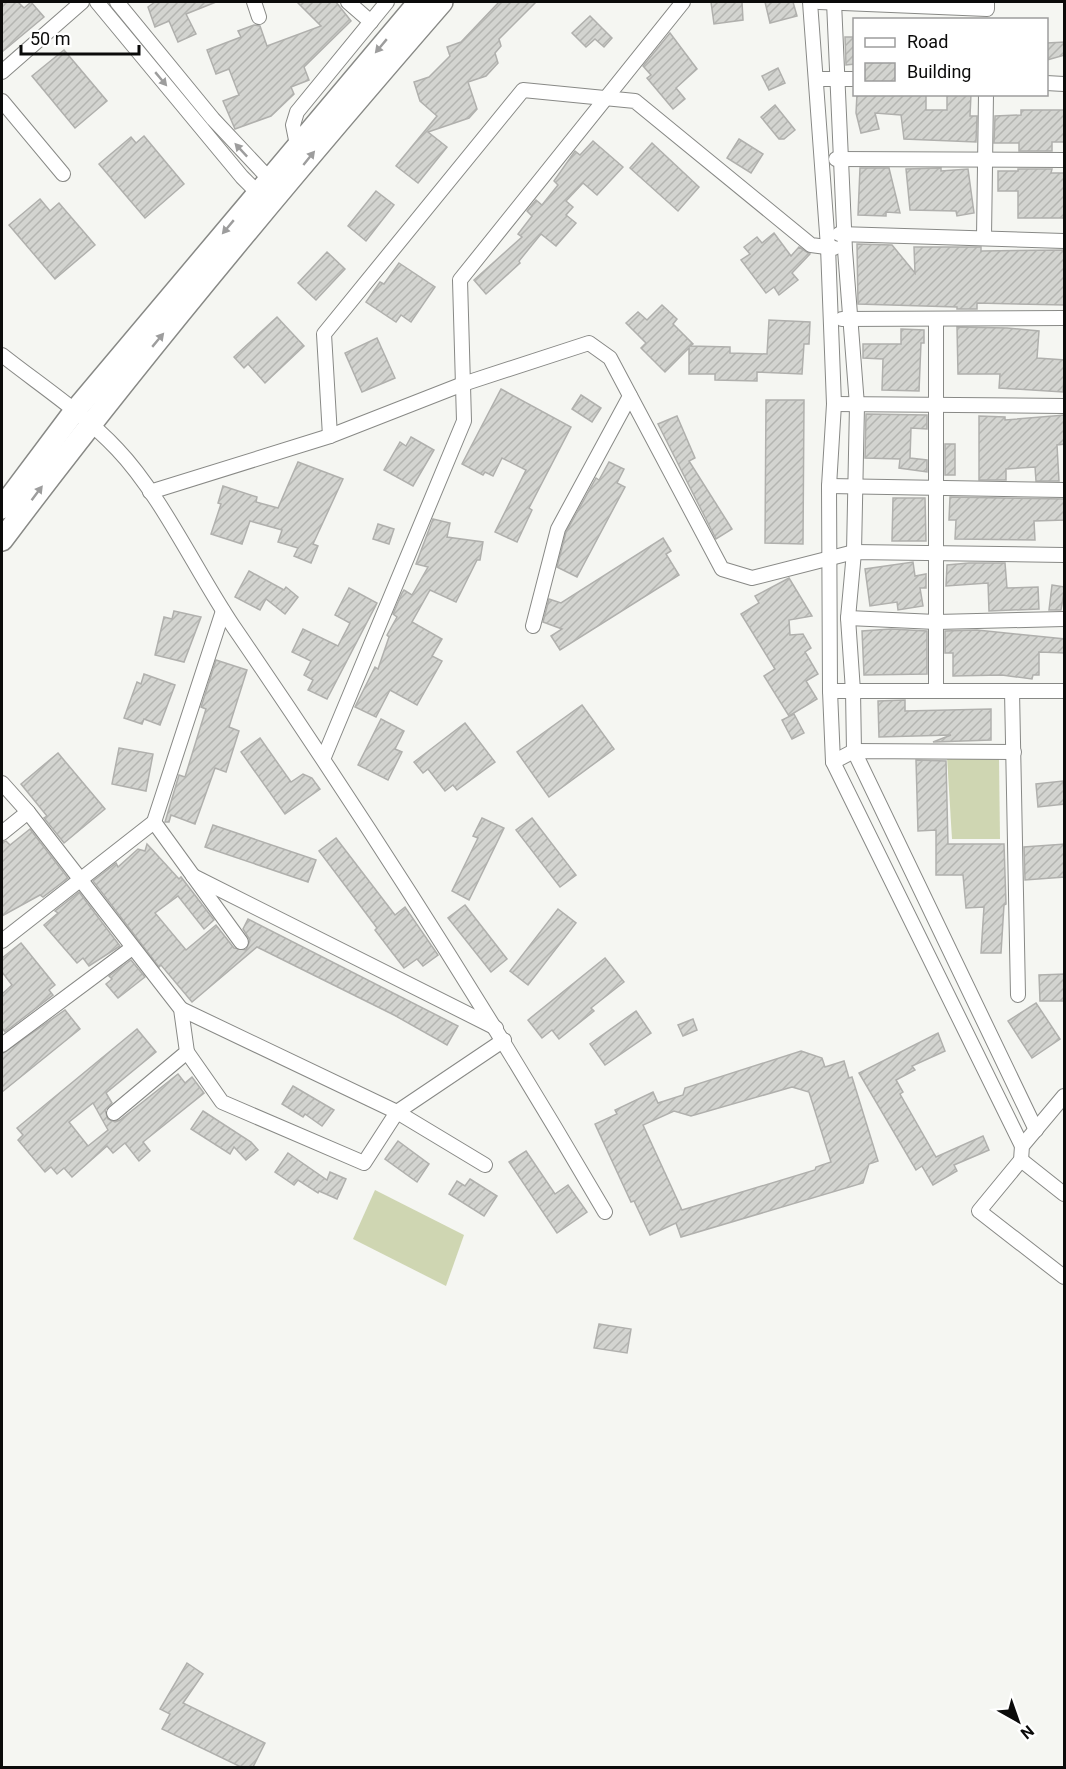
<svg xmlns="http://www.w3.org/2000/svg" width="1066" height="1769" viewBox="0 0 1066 1769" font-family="Roboto,sans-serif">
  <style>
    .pitch { fill: #cfd6b2 }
    .building { fill: url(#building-hatch); stroke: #b0b0ad; stroke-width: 1.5; fill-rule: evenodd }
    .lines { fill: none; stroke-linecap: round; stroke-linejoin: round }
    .street-casing { stroke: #888986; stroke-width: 16 }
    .primary-casing { stroke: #888986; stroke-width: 24 }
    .street { stroke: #fff; stroke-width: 14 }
    .primary { stroke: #fff; stroke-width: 21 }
    .oneway { fill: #9d9d9d }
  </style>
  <defs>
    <pattern id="building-hatch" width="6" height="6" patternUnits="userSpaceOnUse" patternTransform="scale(1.5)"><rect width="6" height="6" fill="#d3d4d0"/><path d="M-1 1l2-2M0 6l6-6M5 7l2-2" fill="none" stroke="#b4b5b1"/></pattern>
  </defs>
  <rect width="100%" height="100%" fill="#f5f6f2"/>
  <!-- pitch -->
  <g class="pitch">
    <path d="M947,757l52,1 1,81h-48z"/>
    <path d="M375,1190l89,45 -18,51 -93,-47z"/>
  </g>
  <!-- building -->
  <g class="building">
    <path d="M2,2h16l6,6 7,-6 13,15 -42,35z"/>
    <path d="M155,2h61l-30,12 10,20 -18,8 -9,-21 -14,6 -7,-20z"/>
    <path d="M297,2h39l15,19 -47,46 5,13 -18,7 3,7 -23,22 -36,13 -12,-28 16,-6 -10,-26 -13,5 -9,-24 34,-13 -3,-6 16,-6 6,1 7,20 54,-20z"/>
    <path d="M499,2h37l-37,37 2,7 -6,7 3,10 -12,13 -18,6 9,27 -8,9 -41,14 19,15 -29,36 -22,-17 41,-50 -17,-15 -6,-19 15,-5 21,-21 -3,-9 14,-5z"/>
    <path d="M711,2h31l1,18 -29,4z"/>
    <path d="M765,2h28l4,14 -27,7z"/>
    <path d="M590,16l22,22 -8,9 -9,-8 -9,8 -14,-14z"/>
    <path d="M670,33l27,36 -21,19 9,11 -12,10 -26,-31 4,-3 -8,-9z"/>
    <path d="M845,37h10v27l-9,1z"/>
    <path d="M1065,42v13l-18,5v-17z"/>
    <path d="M64,50l43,51 -32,27 -43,-52z"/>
    <path d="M778,68l7,15 -16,7 -7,-14z"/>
    <path d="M857,94h69v16h21v-16h24l-1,22h7l-1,26 -72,-3 -3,-24 -26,-2 4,16 -18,4 -5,-20z"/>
    <path d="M775,105l20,25 -11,9h-5l-18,-22z"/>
    <path d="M1021,110h44v32h-13v9h-33v-8h-25l1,-27 26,-1z"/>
    <path d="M144,136l40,48 -39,34 -46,-54 32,-27 5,6z"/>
    <path d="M739,139l24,15 -12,19 -24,-15z"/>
    <path d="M593,141l30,26 -26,28 -14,-12 -17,18 7,6 -7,8 10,8 -20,23 -15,-12 -22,27 1,2 -34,31 -12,-14 48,-43 -4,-3 14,-18 -5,-5 9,-11 6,5 16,-20 -4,-4 21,-30 5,4z"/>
    <path d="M652,143l47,44 -21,24 -48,-43z"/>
    <path d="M860,168h29l11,45 -14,-1v4l-28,-1z"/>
    <path d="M941,168v3l27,-2 6,44 -17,3 -1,-5 -46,-1 -4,-41z"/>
    <path d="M1018,169h34l-1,4h14v45h-47v-27h-20v-20h20z"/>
    <path d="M376,191l18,14 -28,36 -18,-15z"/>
    <path d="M40,199l10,12 9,-8 36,42 -40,34 -46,-54z"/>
    <path d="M774,233l17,23 8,-9 11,7 -18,19 6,7 -19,15 -5,-8 -8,6 -25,-33 9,-6 -6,-7 13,-10 5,6z"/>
    <path d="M857,244l35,1 23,28 -1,-26h67v4l84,-1v55l-88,-2v6h-20v-2l-99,-3z"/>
    <path d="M327,252l18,17 -29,31 -18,-17z"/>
    <path d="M399,263l36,24 -24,35 -10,-7 -5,7 -30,-20 14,-20 4,2z"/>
    <path d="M662,305l15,14 -4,5 20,20 -3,2 40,1v6l37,1 2,-34 41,2 -1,22h-5l-2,30 -45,-2v9l-42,-1v-6h-26v-26l-24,24 -24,-24 5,-5 -20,-20 12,-11 9,8z"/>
    <path d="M277,317l27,29 -39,37 -17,-19 -4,4 -10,-11z"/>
    <path d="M957,327l50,1 32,3 -2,27 28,2 -2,32 -64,-4 1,-14h-42z"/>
    <path d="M901,329l23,1v13h-3l-2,48 -37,-1 1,-31 -20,-1v-14h38z"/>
    <path d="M377,338l18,40 -33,14 -17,-39z"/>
    <path d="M501,389l70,38 -42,81 3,2 -15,32 -22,-10 31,-62 -24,-12 -9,18 -8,-4 -2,3 -21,-11z"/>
    <path d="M581,395l20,13 -9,14 -20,-13z"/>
    <path d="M766,400h38l-1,144 -38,-1z"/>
    <path d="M866,414l61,1v14l-16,-1 -1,30 17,2v12l-28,-4 1,-9 -35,-1z"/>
    <path d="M1065,415v29l-8,1 2,36h-23l-1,-14 -29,2v11h-27v-64l26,1v3z"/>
    <path d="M677,416l18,42 -6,3 43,68 -16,10 -58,-115z"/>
    <path d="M411,437l23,13 -21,36 -29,-16 16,-28 6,4z"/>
    <rect x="945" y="444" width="10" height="31"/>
    <path d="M298,462l45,17 -30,65 5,2 -7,17 -17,-7 4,-8 -20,-6 4,-12 -32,-9 -8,23 -31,-10 10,-30 -3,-1 5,-17 34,11 -1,5 22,6z"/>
    <path d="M609,462l15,7 -7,14 8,4 -48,90 -20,-10 9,-35 30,-54 3,2z"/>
    <path d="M950,497l115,2v21l-31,1 1,19 -80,-1 1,-19h-7z"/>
    <path d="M893,498h32l1,43h-34z"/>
    <path d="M433,519l17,4 -3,14 36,5 -3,18h-3l-21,42 -26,-12 -18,32 30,17 -10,17 10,5 -25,44 -27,-15 -14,27 -21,-10 20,-40 3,2 11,-32 -2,-2 10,-18 -4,-3 9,-21 2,-3 8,5 16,-28 -12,-3z"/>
    <path d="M378,524l16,5 -5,15 -16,-5z"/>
    <path d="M663,538l8,13 -5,3 13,21 -119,75 -9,-14 11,-7 -19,-7 6,-23 12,4z"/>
    <path d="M913,562l2,14 11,-2v14h-6l3,18 -25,4 -1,-8 -27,4 -5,-37z"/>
    <path d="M969,563h36l2,25 31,-1 1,22 -50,2 -1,-28 -42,3 1,-21z"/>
    <path d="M249,571l35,19 2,-3 12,10 -13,17 -19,-15 -6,11 -25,-13z"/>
    <path d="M789,578l23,38 -23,4 1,15 13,-1 8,14 -6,4 13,22 -12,7 11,18 -28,17 -25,-40 11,-7 -34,-55 18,-11 -4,-7z"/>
    <path d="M1052,585l13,2 -4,23h-12z"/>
    <path d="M349,588l28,15 -50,96 -19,-9 5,-10 -9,-5 7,-14 -19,-9 11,-23 35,17 12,-23 -15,-8z"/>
    <path d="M174,611l27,6 -17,45 -29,-7 9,-38 8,2z"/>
    <path d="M891,629l36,2v43l-63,1 -2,-44z"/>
    <path d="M977,630l88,9v14l-26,-1v23h-6l-1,4 -30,-4 -49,1v-23h-8v-22z"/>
    <path d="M216,660l31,10 -18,57 10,4 -13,41 -11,-4 -20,56 -24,-9 -2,7h-4l14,-47 6,2 21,-68 -5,-2z"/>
    <path d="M144,674l31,11 -15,40 -16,-6 -2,5 -18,-6 13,-36 4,2z"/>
    <path d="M905,700v11l86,-2v31l-58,2 18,-7 -72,2 -1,-36z"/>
    <path d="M582,705l32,44 -65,48 -32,-45z"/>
    <path d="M794,714l10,19 -12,6 -10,-19z"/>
    <path d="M381,719l23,12 -9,18 7,3 -14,28 -30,-15z"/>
    <path d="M465,723l30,39 -38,28 -4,-5 -8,6 -17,-22 -5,4 -9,-11z"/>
    <path d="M260,738l31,44 12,-8 9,4 8,11 -35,25 -44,-62z"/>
    <path d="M119,748l34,6 -7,37 -34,-7z"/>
    <path d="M58,753l47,56 -41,34 -20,-25 3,-2 -26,-32z"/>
    <path d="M916,760l30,1 2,83h56l2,60 -2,1 -3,48h-20l3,-46 -18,1 -3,-33h-27v-45l-18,1z"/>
    <path d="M1063,781l2,23 -27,3 -2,-23z"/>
    <path d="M482,818l22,10 -35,72 -17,-9 26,-53 -5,-2z"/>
    <path d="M532,818l44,57 -16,12 -44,-57z"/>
    <path d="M213,825l103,35 -8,22 -103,-35z"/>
    <path d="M30,829l38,49 -25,19 -3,-2 -38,21v-74l4,-1 4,4z"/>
    <path d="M336,838l59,77 10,-8 33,48 -15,11 -6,-7 -13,9 -29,-38 2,-2 -58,-77z"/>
    <path d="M147,844l32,35 2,-2 33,43 -10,9 -26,-33 -23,17 31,37 30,-25 18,23 12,2 4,-10 -7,-11 5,-10 210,107 -11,19 -53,-30 -137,-68 -65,55 -31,-37 -2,2 -66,-86 23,-18 2,4 20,-18 7,2z"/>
    <path d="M1065,844v33l-40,3 -1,-33z"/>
    <path d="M79,892l41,54 -31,20 -6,-8 -6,5 -33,-38 14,-12 -3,-2z"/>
    <path d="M465,905l42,54 -16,13 -43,-54z"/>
    <path d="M558,909l18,14 -48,62 -18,-14z"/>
    <path d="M21,943l34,42 -6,5 4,5 -48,37 -3,-4v-34l10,-9 -10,-13v-14z"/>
    <path d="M605,958l19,24 -33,26 3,3 -35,28 -7,-9 -10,8 -14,-18z"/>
    <path d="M131,960l14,17 -27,21 -12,-14 6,-5 -3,-3z"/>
    <path d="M1065,974v27h-25l-1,-26z"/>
    <path d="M1036,1003l24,36 -28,19 -24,-37z"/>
    <path d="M65,1010l15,19 -78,63v-38z"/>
    <path d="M636,1011l15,22 -46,32 -15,-21z"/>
    <path d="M693,1019l4,11 -14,6 -5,-11z"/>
    <path d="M137,1029l19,23 -50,41 6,10 -7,7 3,9 7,3 5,-2 58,-46 7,9 7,-6 12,16 -61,49 7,9 -11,10 -14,-18 -12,10 -6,-7 -35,31 -8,-9 -7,6 -6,-7 -6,5 -27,-32 5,-5 -6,-7zM93,1103l15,27 -20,16 -19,-24z"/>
    <path d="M938,1033l7,18 -33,15 3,4 -19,10 7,12 -3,2 36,63 47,-21 6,14 -35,15 3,6 -24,14 -11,-19 -6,4 -57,-97z"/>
    <path d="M801,1051l21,7 3,9 19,-6 5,17 3,-1 26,84 -9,3 -6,19 -182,54 -5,-14 -26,12 -16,-34 -3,1 -36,-78 22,-10 -2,-4 38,-18 5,11 25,-8 2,-7zM792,1087l17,5 22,70 -15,5 -1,3 -133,40 -39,-85 31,-14 17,5z"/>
    <path d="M293,1086l41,24 -12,16 -17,-12 -2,3 -21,-13z"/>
    <path d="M203,1111l48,31 7,8 -12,10 -12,-13 -4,7 -39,-25z"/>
    <path d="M398,1141l31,23 -12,18 -32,-23z"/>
    <path d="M526,1151l29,43 13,-9 19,27 -30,21 -48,-71z"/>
    <path d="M288,1153l39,27 3,-8 16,7 -9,20 -18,-8 -1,2 -20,-13 -4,5 -19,-13z"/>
    <path d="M470,1179l27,17 -13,20 -35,-22 8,-13 8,5z"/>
    <path d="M599,1324l32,5 -4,24 -33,-5z"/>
    <path d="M187,1663l16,11 -20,29 82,40 -12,24h-12l-79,-38 8,-15 -10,-5z"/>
  </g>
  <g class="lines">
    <defs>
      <g id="street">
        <path d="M97,2l145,175 22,22"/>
        <path d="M117,2l96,117 61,65"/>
        <path d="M254,2l5,15"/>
        <path d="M348,2l23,20"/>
        <path d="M810,2l18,245 6,157 -5,82 1,205 3,71 189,384"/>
        <path d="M819,2l168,7v-7"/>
        <path d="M834,2l11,248 12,155 -3,147 -6,66 5,73 1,60 182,379"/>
        <path d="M2,72l80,-70"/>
        <path d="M816,79h38"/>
        <path d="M1046,83l18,1"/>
        <path d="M2,101l61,73"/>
        <path d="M297,145l-4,-20 4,-13 90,-110"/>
        <path d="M836,159l228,1"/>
        <path d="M839,234l225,7"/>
        <path d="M984,237l2,-143"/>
        <path d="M842,319l222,-1"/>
        <path d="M2,355c38,30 81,58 115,94 44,46 79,122 116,177 131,191 255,386 372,586"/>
        <path d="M834,404l230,2"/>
        <path d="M330,436l-6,-102 199,-244 112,11 176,144 23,3"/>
        <path d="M829,486l235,4"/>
        <path d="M150,492l180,-56 133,-52 126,-41 21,15 112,211 30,9 102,-26 210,3"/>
        <path d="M848,618l88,4 128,-3"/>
        <path d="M533,626l25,-97 72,-133"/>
        <path d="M830,691h234"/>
        <path d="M936,691v-370"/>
        <path d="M1012,691l6,304"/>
        <path d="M324,757l140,-336 -4,-141 223,-278"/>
        <path d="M833,762l21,-11 160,1"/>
        <path d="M2,783l26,29 153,197 6,43 -73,61"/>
        <path d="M154,822l87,120"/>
        <path d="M2,833l26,-21"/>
        <path d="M193,876l303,152"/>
        <path d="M2,941l152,-119 69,-211"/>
        <path d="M181,1009l216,103 88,53"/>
        <path d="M2,1045l130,-97"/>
        <path d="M187,1052l35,50 142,61 33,-51 107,-72"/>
        <path d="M1064,1096l-42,50 -1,14 -42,51 85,66"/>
        <path d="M1021,1160l43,34"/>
      </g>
      <g id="primary">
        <path d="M2,508l72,-96 345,-410"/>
        <path d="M2,540c139,-185 288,-363 440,-538"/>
      </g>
    </defs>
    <!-- street casing -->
    <use href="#street" class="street-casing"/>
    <!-- primary casing -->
    <use href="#primary" class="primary-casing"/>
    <!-- street -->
    <use href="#street" class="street"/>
    <!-- primary -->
    <use href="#primary" class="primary"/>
  </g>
  <!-- one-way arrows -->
  <defs><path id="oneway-solid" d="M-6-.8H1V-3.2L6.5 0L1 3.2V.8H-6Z" transform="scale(1.5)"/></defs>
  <g class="oneway">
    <use href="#oneway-solid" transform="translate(381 46) rotate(130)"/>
    <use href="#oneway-solid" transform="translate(161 79) rotate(50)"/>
    <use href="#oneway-solid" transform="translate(241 150) rotate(-133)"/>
    <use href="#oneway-solid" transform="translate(309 158) rotate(-51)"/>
    <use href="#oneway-solid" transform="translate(228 227) rotate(130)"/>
    <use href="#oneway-solid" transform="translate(158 340) rotate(-50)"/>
    <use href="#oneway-solid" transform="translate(37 493) rotate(-53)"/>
  </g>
  <!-- border -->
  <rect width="1066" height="1769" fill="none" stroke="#0b0b0a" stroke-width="6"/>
  <!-- legend -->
  <rect x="853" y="18" width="195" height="78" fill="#ffffff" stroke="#9d9d9d" stroke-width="1.5"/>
  <rect x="865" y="38" width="30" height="9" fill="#ffffff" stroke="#9d9d9d" stroke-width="1.5"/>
  <text x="907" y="48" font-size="18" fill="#0b0b0a">Road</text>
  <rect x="865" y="63" width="30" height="18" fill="url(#building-hatch)" stroke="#9d9d9d" stroke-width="1.5"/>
  <text x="907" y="78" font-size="18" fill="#0b0b0a">Building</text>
  <!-- north arrow -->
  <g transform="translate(1018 1721) rotate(140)" stroke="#ffffff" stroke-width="4.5" paint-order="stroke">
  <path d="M0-4.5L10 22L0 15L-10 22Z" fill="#0b0b0a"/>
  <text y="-9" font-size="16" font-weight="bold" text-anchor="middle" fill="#0b0b0a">N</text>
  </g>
  <!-- scale -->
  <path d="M21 45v9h118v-9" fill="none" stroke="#0b0b0a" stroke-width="3"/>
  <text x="30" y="45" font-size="18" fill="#0b0b0a" stroke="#ffffff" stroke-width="4.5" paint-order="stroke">50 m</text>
</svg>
